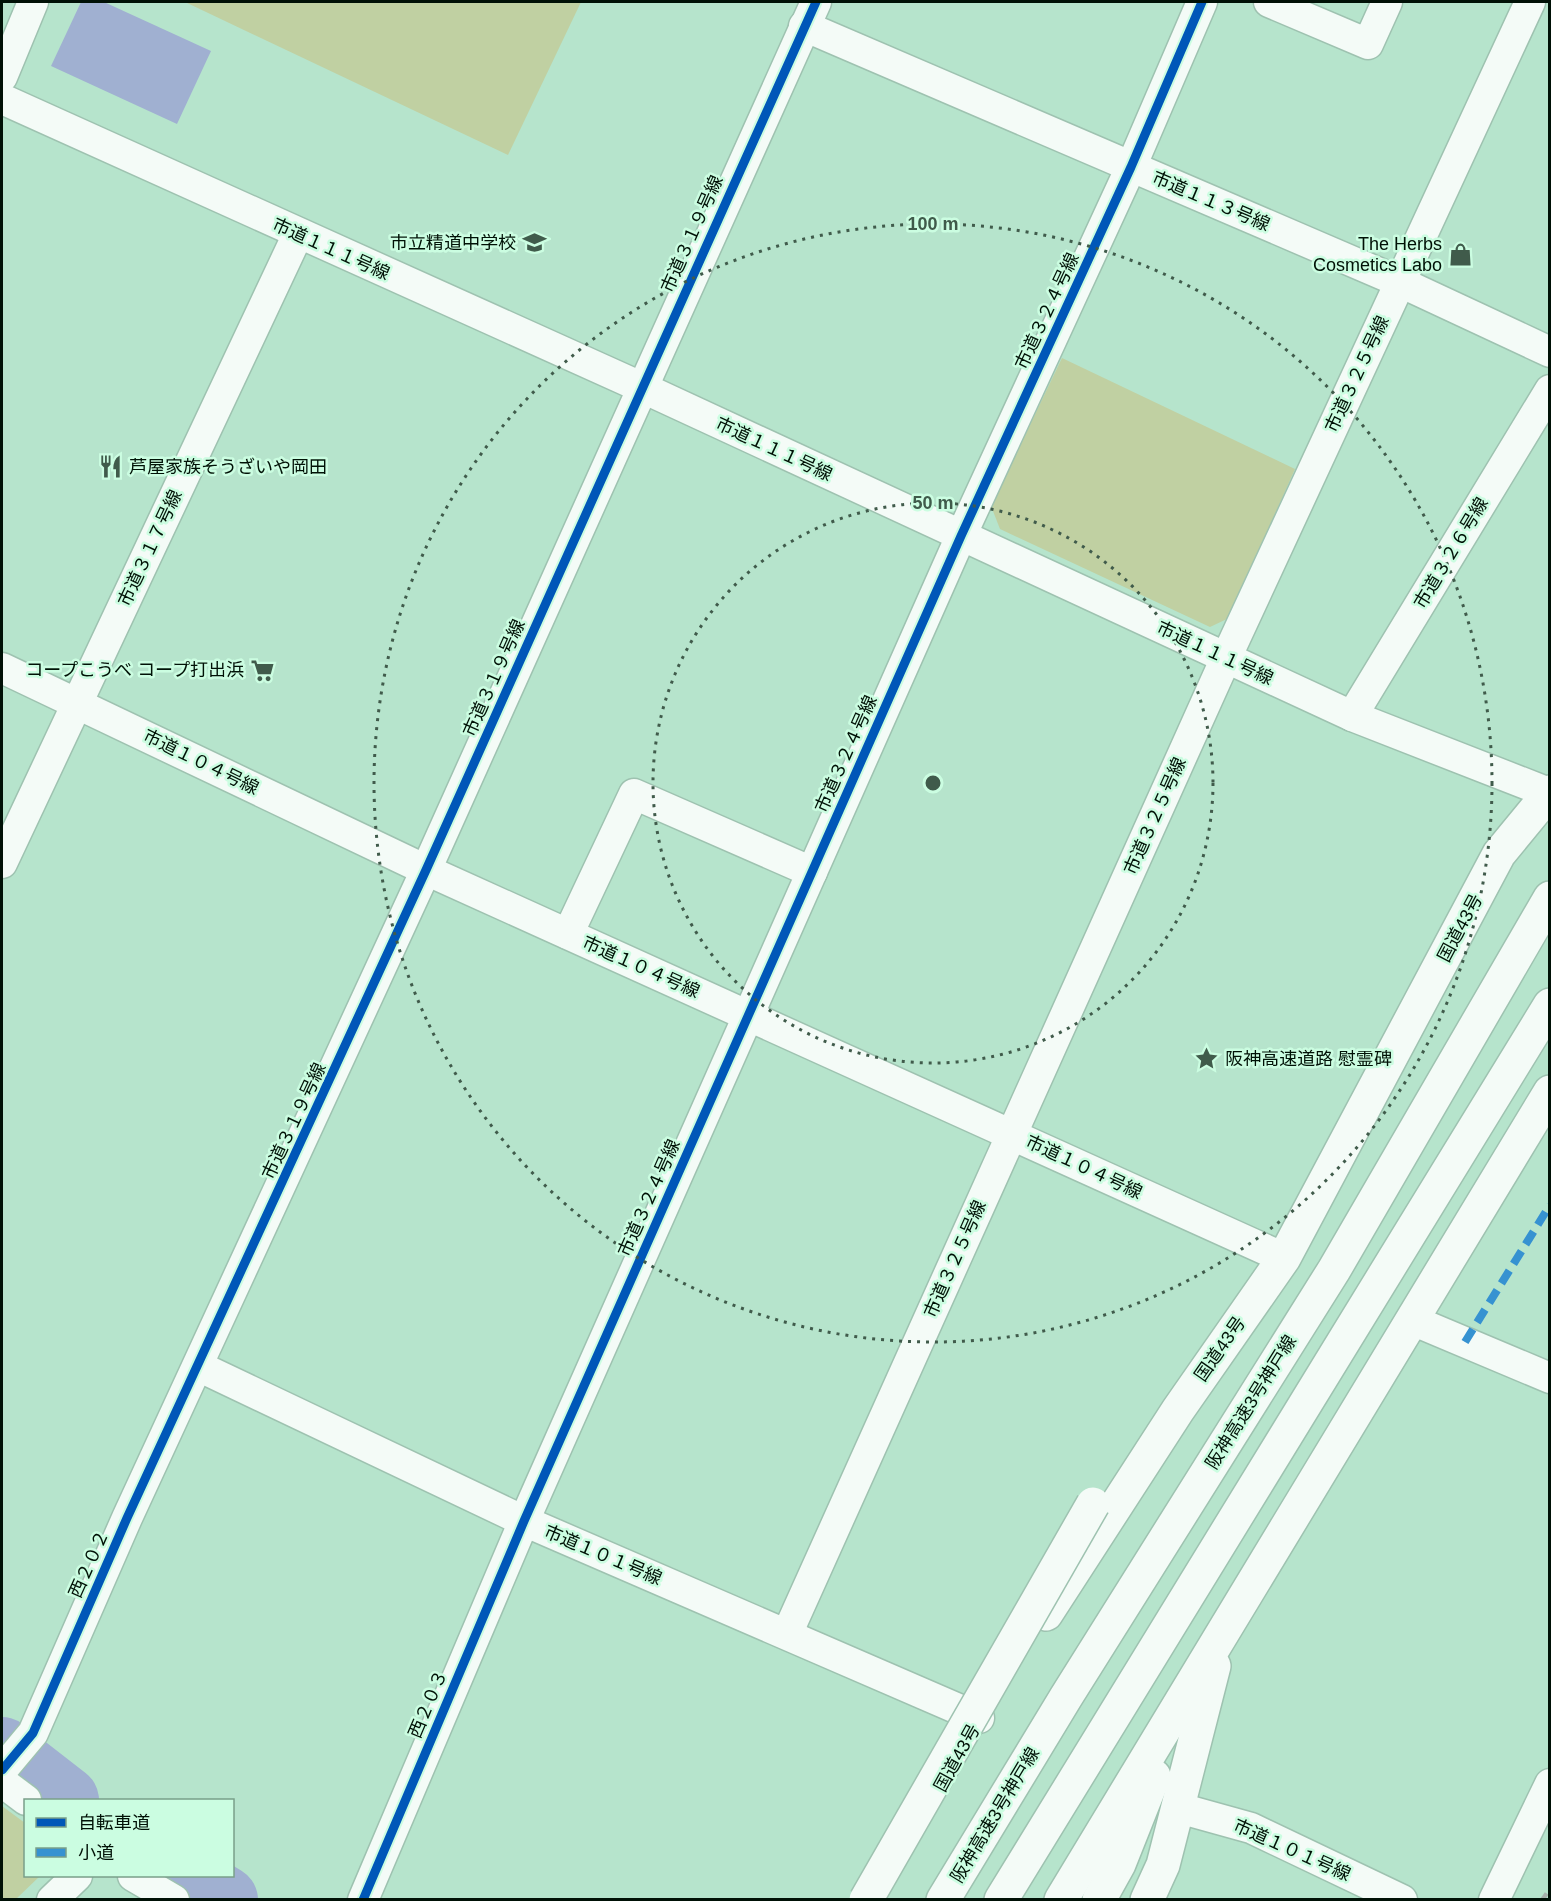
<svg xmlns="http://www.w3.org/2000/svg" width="1551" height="1901" viewBox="0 0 1551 1901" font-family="Helvetica,'Noto Sans JP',sans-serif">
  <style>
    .green { fill: #c0d0a2 }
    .water { fill: #a0b0d1 }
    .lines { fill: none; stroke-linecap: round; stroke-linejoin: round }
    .river { stroke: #a0b0d1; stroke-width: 68 }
    .street-casing { stroke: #9ec2b0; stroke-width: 33 }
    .highway-casing { stroke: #9ec2b0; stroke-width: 36 }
    .street { stroke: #f4fbf7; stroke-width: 30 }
    .highway { stroke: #f4fbf7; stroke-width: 33 }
    .rail { stroke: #a7b1ac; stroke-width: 4.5; stroke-dasharray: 8 8; stroke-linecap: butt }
    .highway-bridge-casing { stroke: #9ec2b0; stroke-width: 36; stroke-linecap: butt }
    .highway-bridge { stroke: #f4fbf7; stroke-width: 33 }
    .quiet { stroke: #3692d1; stroke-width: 8; stroke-dasharray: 15 8; stroke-linecap: butt }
    .cycleway-casing { stroke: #cbfde1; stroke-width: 13 }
    .cycleway { stroke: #0057b8; stroke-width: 9 }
    .ring { fill: none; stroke: #405b4b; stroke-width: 3; stroke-dasharray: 3 6 }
    .labels { text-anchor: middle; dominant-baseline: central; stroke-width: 5; stroke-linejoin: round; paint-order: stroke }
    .street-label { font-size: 18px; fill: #001106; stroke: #cbfde1 }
    .poi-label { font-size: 18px; fill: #001106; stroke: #cbfde1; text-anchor: end }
    .centre { fill: #405b4b; stroke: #cbfde1; stroke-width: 3 }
    .ring-label { font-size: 18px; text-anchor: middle; font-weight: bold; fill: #405b4b; stroke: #cbfde1; stroke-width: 5; stroke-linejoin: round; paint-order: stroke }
  </style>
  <rect width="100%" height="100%" fill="#b6e4cc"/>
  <!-- green -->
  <g class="green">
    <path d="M185,2h396l-73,153z"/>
    <path d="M1062,358l233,111 -66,149 -19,9 -210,-98 -9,-23z"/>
    <path d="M2,1806l23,17 1,53h14l-24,23h-14z"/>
  </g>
  <!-- water -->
  <path class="water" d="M81,2h23l107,49 -34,73 -126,-58z"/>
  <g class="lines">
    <!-- river -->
    <g class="river">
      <path d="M2,1751l63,49"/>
      <path d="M185,1876l39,24"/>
    </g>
    <defs>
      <g id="street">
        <path d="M1269,2l99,42 19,-42"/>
        <path d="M804,26l596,256 150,70"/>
        <path d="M2,77l31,-75"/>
        <path d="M2,99l639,288 711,329 197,77"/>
        <path d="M2,668l424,202 858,388"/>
        <path d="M1352,716l198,-326"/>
        <path d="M2,863l296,-629"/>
        <path d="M568,934l66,-140 178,78"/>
        <path d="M1412,1320l138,58"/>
        <path d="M200,1367l324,154 455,197"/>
        <path d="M787,1634l439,-976 304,-656"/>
        <path d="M2,1770l31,-37 94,-215 299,-648 390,-868"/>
        <path d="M2,1782l24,18"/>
        <path d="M1179,1808l72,20 151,72"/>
        <path d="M133,1876l41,24"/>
        <path d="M52,1900l25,-24"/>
        <path d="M363,1900l161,-379 437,-985 170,-369 71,-165"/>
        <path d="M1494,1900l56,-116"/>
      </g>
      <g id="highway">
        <path d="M1046,1614l132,-204 106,-152 215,-404 51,-62"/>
        <path d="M943,1900l123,-203 268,-427 216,-372"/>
        <path d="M1001,1900l549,-895"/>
        <path d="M1061,1900l489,-808"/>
        <path d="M1099,1900l20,-36 35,-88"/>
        <path d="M1147,1900l16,-35 51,-199"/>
      </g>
    </defs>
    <!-- street casing -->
    <use href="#street" class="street-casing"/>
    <!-- highway casing -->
    <use href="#highway" class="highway-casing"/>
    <!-- street -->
    <use href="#street" class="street"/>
    <!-- highway -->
    <use href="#highway" class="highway"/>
    <!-- rail -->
    <path class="rail" d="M1542,1900l8,-11"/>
    <defs>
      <path id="highway-bridge" d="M866,1900l227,-396"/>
    </defs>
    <!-- highway-bridge casing -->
    <use href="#highway-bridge" class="highway-bridge-casing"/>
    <!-- highway-bridge -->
    <use href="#highway-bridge" class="highway-bridge"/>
    <!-- quiet -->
    <path class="quiet" d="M1465,1342l85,-137"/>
    <defs>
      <g id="cycleway">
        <path d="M2,1770l31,-37 94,-215 299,-648 390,-868"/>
        <path d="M363,1900l161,-379 437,-985 170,-369 71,-165"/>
      </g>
    </defs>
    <!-- cycleway casing -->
    <use href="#cycleway" class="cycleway-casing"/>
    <!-- cycleway -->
    <use href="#cycleway" class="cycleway"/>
  </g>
  <!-- distance rings -->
  <g class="ring">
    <circle cx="933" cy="783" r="280"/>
    <circle cx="933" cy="783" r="559"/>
  </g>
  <!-- icons -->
  <defs>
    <symbol id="school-bare" viewBox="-9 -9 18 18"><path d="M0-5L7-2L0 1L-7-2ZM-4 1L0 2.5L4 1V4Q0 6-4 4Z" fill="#405b4b" stroke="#cbfde1" stroke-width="2.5" paint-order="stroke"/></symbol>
    <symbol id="shop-bare" viewBox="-9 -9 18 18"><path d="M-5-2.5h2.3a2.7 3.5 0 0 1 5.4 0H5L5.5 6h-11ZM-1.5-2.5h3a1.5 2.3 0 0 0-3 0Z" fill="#405b4b" stroke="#cbfde1" stroke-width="2.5" paint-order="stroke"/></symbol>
    <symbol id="restaurant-bare" viewBox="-9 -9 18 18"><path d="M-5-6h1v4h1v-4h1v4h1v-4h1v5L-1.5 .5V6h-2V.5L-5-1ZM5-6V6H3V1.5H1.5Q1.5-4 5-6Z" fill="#405b4b" stroke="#cbfde1" stroke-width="2.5" paint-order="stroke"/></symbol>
    <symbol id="supermarket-bare" viewBox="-9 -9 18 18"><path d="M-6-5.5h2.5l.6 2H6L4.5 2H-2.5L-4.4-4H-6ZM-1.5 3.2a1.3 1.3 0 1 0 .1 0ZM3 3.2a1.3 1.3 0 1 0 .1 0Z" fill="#405b4b" stroke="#cbfde1" stroke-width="2.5" paint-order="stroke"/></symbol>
    <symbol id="sight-bare" viewBox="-9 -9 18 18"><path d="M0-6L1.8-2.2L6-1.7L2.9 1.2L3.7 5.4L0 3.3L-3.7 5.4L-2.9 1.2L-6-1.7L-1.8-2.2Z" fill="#405b4b" stroke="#cbfde1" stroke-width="2.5" paint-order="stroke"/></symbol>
  </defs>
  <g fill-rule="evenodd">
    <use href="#school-bare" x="518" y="226" width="33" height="33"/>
    <use href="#shop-bare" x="1444" y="238" width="33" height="33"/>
    <use href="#restaurant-bare" x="94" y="450" width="33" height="33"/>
    <use href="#supermarket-bare" x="246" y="654" width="33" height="33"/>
    <use href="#sight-bare" x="1190" y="1042" width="33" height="33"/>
  </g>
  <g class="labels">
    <!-- street labels -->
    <g class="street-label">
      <text transform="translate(1211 201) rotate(23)">市道１１３号線</text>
      <text transform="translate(692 234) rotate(-66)">市道３１９号線</text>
      <text transform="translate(331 249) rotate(24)">市道１１１号線</text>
      <text transform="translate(1047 311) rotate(-65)">市道３２４号線</text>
      <text transform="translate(1357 374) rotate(-65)">市道３２５号線</text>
      <text transform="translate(774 449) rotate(25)">市道１１１号線</text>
      <text transform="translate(150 548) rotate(-65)">市道３１７号線</text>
      <text transform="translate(1451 553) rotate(-59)">市道３２６号線</text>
      <text transform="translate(1215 653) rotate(25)">市道１１１号線</text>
      <text transform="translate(494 678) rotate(-66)">市道３１９号線</text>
      <text transform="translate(846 754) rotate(-66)">市道３２４号線</text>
      <text transform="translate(201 762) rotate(26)">市道１０４号線</text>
      <text transform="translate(1155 816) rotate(-66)">市道３２５号線</text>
      <text transform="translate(1460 928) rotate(-62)">国道43号</text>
      <text transform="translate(641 967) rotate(24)">市道１０４号線</text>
      <text transform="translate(294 1121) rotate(-65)">市道３１９号線</text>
      <text transform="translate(1084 1167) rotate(25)">市道１０４号線</text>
      <text transform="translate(649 1198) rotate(-66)">市道３２４号線</text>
      <text transform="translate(955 1259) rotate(-66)">市道３２５号線</text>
      <text transform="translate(1220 1349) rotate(-55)">国道43号</text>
      <text transform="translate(1251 1402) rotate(-58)">阪神高速3号神戸線</text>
      <text transform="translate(603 1555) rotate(23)">市道１０１号線</text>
      <text transform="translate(89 1564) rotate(-66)">西２０２</text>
      <text transform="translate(428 1704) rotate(-67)">西２０３</text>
      <text transform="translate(957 1758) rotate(-61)">国道43号</text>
      <text transform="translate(995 1815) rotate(-59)">阪神高速3号神戸線</text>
      <text transform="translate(1292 1850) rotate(24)">市道１０１号線</text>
    </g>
    <!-- poi labels -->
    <g class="poi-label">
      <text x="516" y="243">市立精道中学校</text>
      <text x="1442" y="244">The Herbs<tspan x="1442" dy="21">Cosmetics Labo</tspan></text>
      <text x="129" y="467" text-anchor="start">芦屋家族そうざいや岡田</text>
      <text x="244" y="670">コープこうべ コープ打出浜</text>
      <text x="1225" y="1059" text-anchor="start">阪神高速道路 慰霊碑</text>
    </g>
  </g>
  <circle cx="933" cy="783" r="9" class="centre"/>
  <g class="ring-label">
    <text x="933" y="230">100 m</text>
    <text x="933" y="509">50 m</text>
  </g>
  <!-- border -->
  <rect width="1551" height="1901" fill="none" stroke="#001106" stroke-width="6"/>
  <!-- legend -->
  <rect x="24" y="1799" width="210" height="78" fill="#cbfde1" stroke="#7a9f89" stroke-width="1.5"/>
  <rect x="36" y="1818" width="30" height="9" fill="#0057b8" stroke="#7a9f89" stroke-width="1.5"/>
  <text x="78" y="1829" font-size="18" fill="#001106">自転車道</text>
  <rect x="36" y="1848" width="30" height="9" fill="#3692d1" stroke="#7a9f89" stroke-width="1.5"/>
  <text x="78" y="1859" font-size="18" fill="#001106">小道</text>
</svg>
